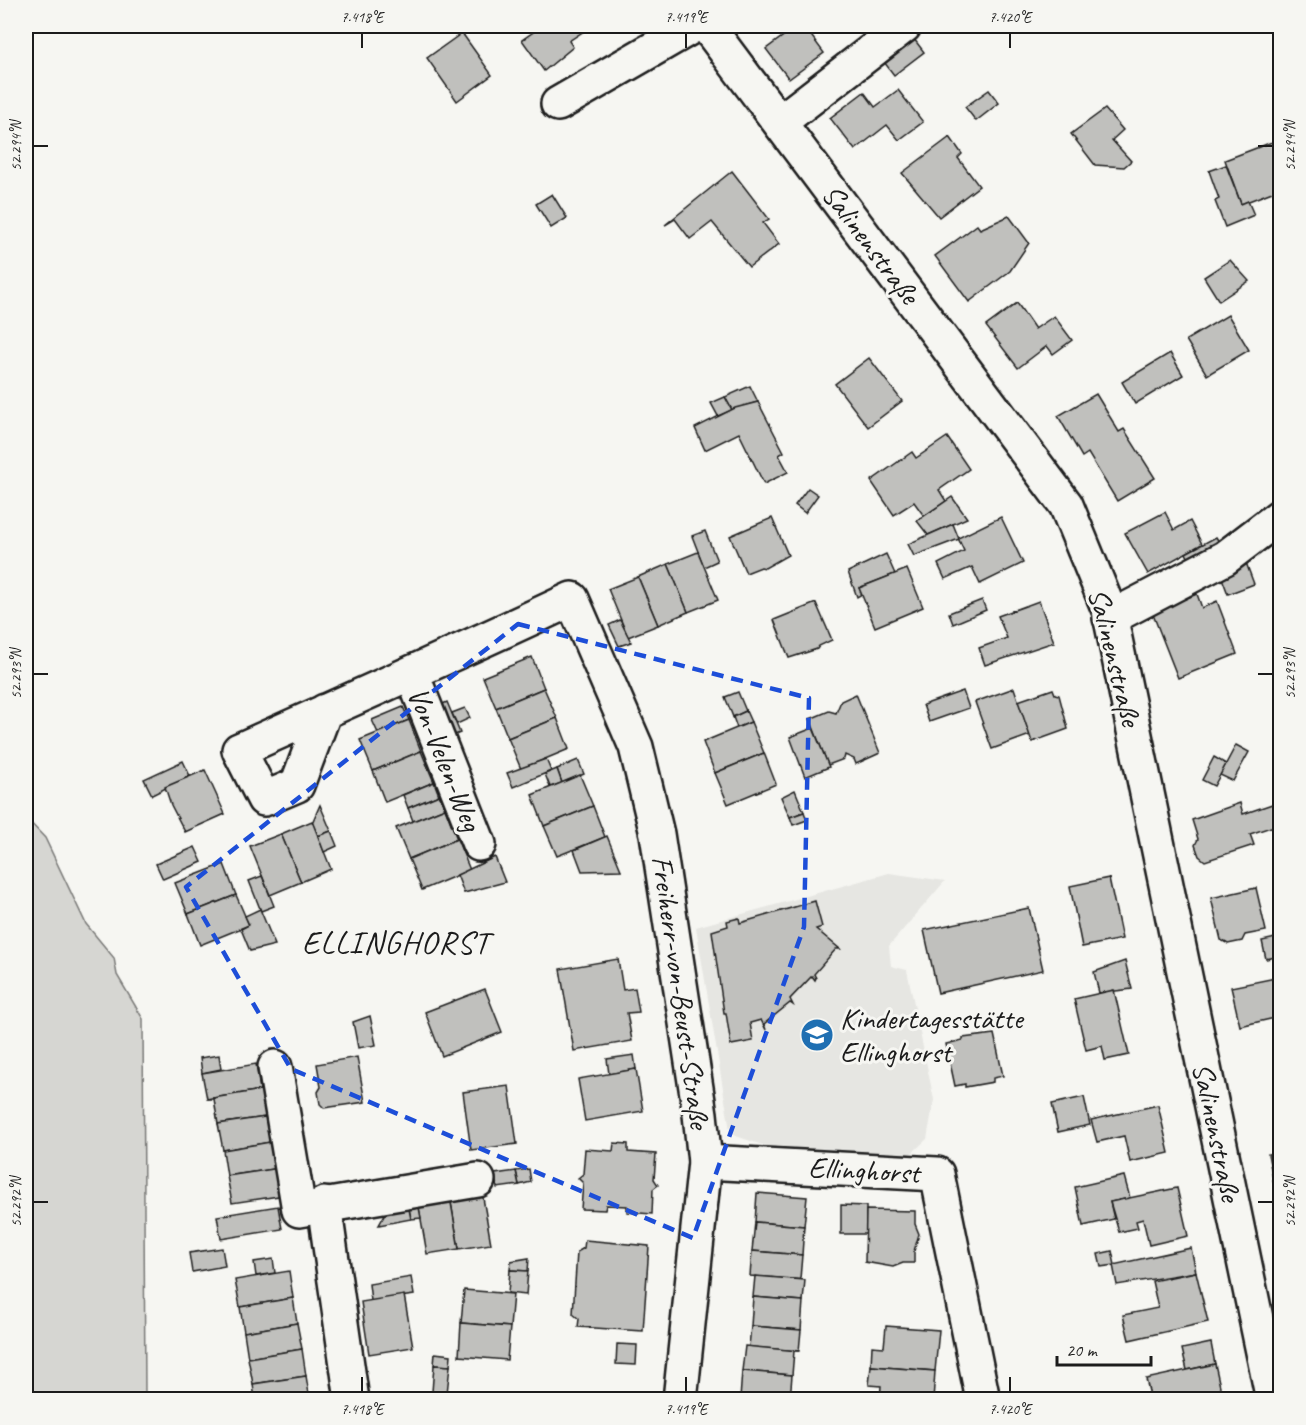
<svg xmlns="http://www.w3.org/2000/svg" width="1306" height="1425" viewBox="0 0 1306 1425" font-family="Caveat,sans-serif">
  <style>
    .built { fill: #e6e6e2 }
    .green { fill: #d6d6d2; stroke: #797977; stroke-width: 1.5 }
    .building { fill: #c0c0bd; stroke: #1c1c1c; stroke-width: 1.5 }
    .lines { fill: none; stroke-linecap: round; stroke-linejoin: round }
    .minor-casing { stroke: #1c1c1c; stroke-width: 38 }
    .minor { stroke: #f6f6f2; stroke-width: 33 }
    .marked { fill: none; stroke: #1d4ed8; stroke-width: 4.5; stroke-dasharray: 12 8; stroke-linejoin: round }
    .ticks { fill: none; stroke: #1c1c1c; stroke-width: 2 }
    .labels { text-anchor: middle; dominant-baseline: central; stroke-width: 6; stroke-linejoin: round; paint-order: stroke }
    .street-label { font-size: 30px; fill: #1c1c1c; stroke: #f6f6f2 }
    .poi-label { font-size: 30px; fill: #1c1c1c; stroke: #f6f6f2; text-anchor: start }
    .neighbourhood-label { font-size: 32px; letter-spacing: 1.5px; fill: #1c1c1c; stroke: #f6f6f2 }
    .neatline { fill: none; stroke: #1c1c1c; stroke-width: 2 }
    .ticks-label { font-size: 15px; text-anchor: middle; fill: #1c1c1c }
  </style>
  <rect width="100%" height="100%" fill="#f6f6f2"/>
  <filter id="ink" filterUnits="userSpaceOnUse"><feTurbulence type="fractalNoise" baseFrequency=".0167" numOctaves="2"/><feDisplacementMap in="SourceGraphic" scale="12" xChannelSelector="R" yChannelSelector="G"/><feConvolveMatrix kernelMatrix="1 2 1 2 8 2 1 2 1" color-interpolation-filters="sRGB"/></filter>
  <g filter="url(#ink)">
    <!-- built -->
    <path class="built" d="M889,873l56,8 -56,65 2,20 16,4 27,130 -7,39 -14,13 -12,6h-17l-116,-11 -32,-11 -6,-6 -34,-203z"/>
    <!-- green -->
    <path class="green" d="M26,818l19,20 41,86 28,34 3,17 26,44 2,380h-119z"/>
    <!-- building -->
    <g class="building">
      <path d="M538,26h47l2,3 -18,12 4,6 -29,24 -22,-31 17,-12z"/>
      <path d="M797,26h7l20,27 -35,26 -23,-30z"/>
      <path d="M462,33l30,42 -35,26 -30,-43z"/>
      <path d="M914,39l10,13 -30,23 -10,-13z"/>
      <path d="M898,90l25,32 -24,18 -12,-15 -32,25 -25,-32 34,-26 11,15z"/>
      <path d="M989,90l10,13 -23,18 -11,-14z"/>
      <path d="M1105,109l18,21 -11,10 19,21 -7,6 -29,-2 -24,-31z"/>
      <path d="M950,137l12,17 -4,4 21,28 -40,31 -37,-44z"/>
      <path d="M1280,139v50l-39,15 -16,-44z"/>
      <path d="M1226,165l15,39 7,-3 6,14 -29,12 -10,-26 4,-2 -10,-28z"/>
      <path d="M732,171l37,48 -6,4 16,21 -30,23 -37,-45 -22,17 -15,-20 -10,6z"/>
      <path d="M552,194l15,24 -16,10 -15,-24z"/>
      <path d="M1009,216l20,27 -19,28 -41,31 -34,-46 42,-31 3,4z"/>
      <path d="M1230,260l19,21 -30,20 -15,-24z"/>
      <path d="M1017,303l18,26 19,-13 18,24 -19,14 -6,-8 -29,22 -32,-42z"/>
      <path d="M1228,315l21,35 -42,25 -21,-35z"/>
      <path d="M1170,353l13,22 -48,29 -13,-22z"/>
      <path d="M869,358l33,43 -34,26 -33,-43z"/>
      <path d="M750,386l8,16 -26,8 -7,-13z"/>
      <path d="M1096,394l23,38 5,-3 31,49 -38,23 -29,-48 -6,4 -24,-41z"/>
      <path d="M725,397l7,13 -14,6 -7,-13z"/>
      <path d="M758,402l26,50 -5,3 9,17 -24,12 -25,-51 -34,17 -10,-22 40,-20z"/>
      <path d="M947,437l22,32 -30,21 7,11 -22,15 -10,-14 -20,13 -23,-34 41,-29 4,6z"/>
      <path d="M808,488l10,7 -13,18 -10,-8z"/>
      <path d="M952,497l15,21 -39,17 -11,-14z"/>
      <path d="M1165,512l9,18 16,-9 12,23 -54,30 -23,-41z"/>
      <path d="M1001,517l22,46 -43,21 -8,-17 -27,12 -7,-15 26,-13 -6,-13z"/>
      <path d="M772,518l16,37 -23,13 -4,-1 -15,6 -16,-37z"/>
      <path d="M953,524l6,15 -45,17 -6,-12z"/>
      <path d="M705,531l12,30 -13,6 -12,-31z"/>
      <path d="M1216,537l8,13 -31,17 -7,-14z"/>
      <path d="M698,552l20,48 -30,12 -20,-48z"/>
      <path d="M886,554l9,20 -36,14 3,6 -5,3 -9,-25z"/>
      <path d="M1245,560l9,24 -26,10 -9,-24z"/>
      <path d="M668,564l20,48 -30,13 -20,-48z"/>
      <path d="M907,569l16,38 -48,20 -16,-39z"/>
      <path d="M638,577l20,48 -30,12 -20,-48z"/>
      <path d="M1197,594l5,14 15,-7 20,53 -59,24 -26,-66z"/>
      <path d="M982,600l4,10 -33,14 -4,-11z"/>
      <path d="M1039,601l15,41 -69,23 -6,-17 28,-10 -9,-22z"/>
      <path d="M816,603l16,37 -13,6 -2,3 -28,9 -15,-38z"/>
      <path d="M620,620l11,22 -12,4 -10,-21z"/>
      <path d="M532,657l12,31 -48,20 -13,-31z"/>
      <path d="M544,688l13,30 -49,20 -12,-30z"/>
      <path d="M1014,688l16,47 -38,14 -17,-47z"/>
      <path d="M1053,689l2,5 4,1 9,34 -36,13 -14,-41z"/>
      <path d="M963,691l6,17 -40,14 -6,-17z"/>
      <path d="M738,692l8,19 -13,6 -8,-20z"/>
      <path d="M856,694l24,59 -24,11 -2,-5 -9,-4 -1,4 -16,6 -18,-46 19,-8 7,2 5,-12z"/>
      <path d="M447,702l13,31 -13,5 -13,-30z"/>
      <path d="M403,707l6,13 -31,13 -6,-13z"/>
      <path d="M465,708l5,10 -13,6 -5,-11z"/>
      <path d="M746,711l5,11 -14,6 -4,-11z"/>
      <path d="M557,718l12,31 -48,20 -13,-31z"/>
      <path d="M409,720l12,31 -48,20 -13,-31z"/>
      <path d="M751,722l13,31 -49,20 -12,-31z"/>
      <path d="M813,728l16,39 -24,10 -15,-40z"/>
      <path d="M1236,745l13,7 -16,29 -13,-6z"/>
      <path d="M421,751l13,31 -49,20 -12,-31z"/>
      <path d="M764,753l12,31 -48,20 -13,-31z"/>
      <path d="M1214,757l12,7 -12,22 -12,-6z"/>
      <path d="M546,759l5,12 -38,16 -6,-14z"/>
      <path d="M578,760l6,14 -22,9 -5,-14z"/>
      <path d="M183,761l7,15 -38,19 -8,-16z"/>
      <path d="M557,769l5,14 -12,4 -5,-13z"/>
      <path d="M205,770l20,44 -40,18 -14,-27 -6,-18z"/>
      <path d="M580,775l13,31 -49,20 -12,-31z"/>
      <path d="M434,782l5,13 -31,13 -5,-13z"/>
      <path d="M795,790l9,22 -14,5 -9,-20z"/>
      <path d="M439,795l6,13 -32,13 -5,-13z"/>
      <path d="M1240,803l3,11 32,-11 5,21 -30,10 4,11 -49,16 -6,-5 -4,-11 3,-6 -6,-19z"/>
      <path d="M320,805l11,26 -13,5 -6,-13z"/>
      <path d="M593,806l12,31 -48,19 -13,-30z"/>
      <path d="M445,808l12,31 -48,20 -13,-31z"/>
      <path d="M804,812l3,8 -14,5 -3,-8z"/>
      <path d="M312,821l19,48 -30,13 -20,-48z"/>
      <path d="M331,831l6,15 -13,6 -6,-16z"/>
      <path d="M281,834l20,48 -31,13 -20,-49z"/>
      <path d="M607,836l14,34 -39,1 -8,-21z"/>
      <path d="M457,839l13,31 -48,20 -13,-31z"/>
      <path d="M195,847l7,15 -39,17 -7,-15z"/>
      <path d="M495,857l10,25 -41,11 -7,-18z"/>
      <path d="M224,864l12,31 -48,19 -13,-31z"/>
      <path d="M262,876l12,30 -13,5 -12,-30z"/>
      <path d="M1109,878l13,61 -40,8 -12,-61z"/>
      <path d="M1256,888l10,43 -21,4 -3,6 -14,3 -7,-4 -10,-42z"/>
      <path d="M236,895l13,30 -49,20 -12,-31z"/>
      <path d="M815,901l7,26 -6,2 24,20h-4l-22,25 2,4 -1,2 -3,-4 -22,23 3,6 -3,-2 -26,21 2,6 -5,-10 -11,3 3,18 -22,4 -5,-32h-2l-12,-82 16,-5 -1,-5 12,-3 1,5z"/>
      <path d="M1029,908l14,62 -105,23 -14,-63z"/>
      <path d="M260,909l15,36 -25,6 -9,-22 8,-4 -4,-9z"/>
      <path d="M1280,937v19l-14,3 -4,-18z"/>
      <path d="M618,959l5,31 12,-2 4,24 -12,1 5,28 -58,10 -14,-82z"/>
      <path d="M1125,961l7,28 -33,4 -5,-21z"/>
      <path d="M1280,977v29l-4,1 3,10 -39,9 -9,-39z"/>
      <path d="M485,989l17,43 -60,24 -17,-44z"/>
      <path d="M1114,990l15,65 -24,5 -3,-14 -16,4 -12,-51z"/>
      <path d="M370,1016l6,29 -18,3 -5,-26z"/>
      <path d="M994,1034l9,42 -10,2v4l-28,5v-3l-10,2 -9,-42 17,-4v-2z"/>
      <path d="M219,1055l2,14 -19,4 -2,-15z"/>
      <path d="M634,1055l2,14 -27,5 -2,-15z"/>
      <path d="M357,1057l8,45 -41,6 -4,-4 -2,-12 3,-5 -4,-23z"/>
      <path d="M256,1064l4,26 7,-1 -60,10 -5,-26z"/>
      <path d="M636,1069l7,42 -58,10 -7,-42z"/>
      <path d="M509,1086l8,58 -46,6 -8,-58z"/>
      <path d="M267,1089l5,27 -54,8 -4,-25h-7z"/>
      <path d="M1084,1097l6,28 -32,7 -6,-28z"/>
      <path d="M1158,1105l11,48 -39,9 -6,-26 -27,6 -6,-22z"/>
      <path d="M272,1116l4,25 -53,9 -5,-26z"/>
      <path d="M276,1141l4,27 -53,8 -4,-26z"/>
      <path d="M614,1143l14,1v8l28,2 -2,25 4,6 -5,4 -1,25 -25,-2v-6l-21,-1 -1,5 -24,-1 2,-26 -5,-5 5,-4 2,-25 28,2z"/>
      <path d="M1280,1151v42l-4,1 -8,-40z"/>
      <path d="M280,1168l5,27 -53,8 -5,-27z"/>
      <path d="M529,1169l2,13 -12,3 -3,-14z"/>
      <path d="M516,1171l3,14 -22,3 -2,-14z"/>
      <path d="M1124,1176l6,22 -20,4 4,17 -31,7 -8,-39z"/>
      <path d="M1177,1188l11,48 -39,9 -6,-26 -7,2 2,7 -19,4 -9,-30z"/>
      <path d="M482,1192l9,52 -32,5 -9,-52z"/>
      <path d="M757,1193l50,4 -3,29 -49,-4z"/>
      <path d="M450,1197l9,52 -32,5 -9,-52z"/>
      <path d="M418,1202l3,16 -10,1 -3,-15z"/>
      <path d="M408,1204l3,15 -32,6 10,-18z"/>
      <path d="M841,1205l25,1v28h-25z"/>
      <path d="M278,1206l4,23 -61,10 -4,-23z"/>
      <path d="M866,1210l49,1v13l4,10 -5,17v12h-11l-10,4 -28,-5z"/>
      <path d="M755,1222l49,4 -2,29 -50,-4z"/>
      <path d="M585,1240l64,6 -6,85 -65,-4 1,-8 -6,-5 4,-62 7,-4z"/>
      <path d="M222,1248l3,18 -33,6 -3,-19z"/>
      <path d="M1191,1248l5,24 -79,13 -4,-20z"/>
      <path d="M752,1251l50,4 -2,24 5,1 -55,-4z"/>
      <path d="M1112,1251l3,14 -14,2 -3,-13z"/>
      <path d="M529,1258l-1,13 -18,-1 1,-9z"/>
      <path d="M273,1259l2,14 -19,3 -2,-14z"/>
      <path d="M510,1270l18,1 -2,24 -18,-2z"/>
      <path d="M289,1271l4,27 -53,9 -5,-27z"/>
      <path d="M1196,1272l12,50 -79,18 -6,-25 35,-7 -6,-27z"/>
      <path d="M755,1276l50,4 -2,21 -50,-4z"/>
      <path d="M411,1277l3,18 -43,6 -2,-17z"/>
      <path d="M464,1290l49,4 -3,33 -49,-4z"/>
      <path d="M404,1295l9,52 -44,7 -8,-52z"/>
      <path d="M753,1297l50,4 -2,29 -50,-4z"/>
      <path d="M293,1298l4,25 -53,9 -4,-25z"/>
      <path d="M297,1323l5,26 -54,9 -4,-26z"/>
      <path d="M461,1323l49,4 -3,33 -48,-4z"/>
      <path d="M751,1326l50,4 -2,21 -50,-4z"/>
      <path d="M886,1326l53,4 -4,41 -64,-5 1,-20 12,1z"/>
      <path d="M1211,1343l4,21 -28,6 -5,-21z"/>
      <path d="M617,1344l20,1 -1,20 -20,-1z"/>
      <path d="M745,1346l54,5h-5l-2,24 -50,-4z"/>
      <path d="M302,1349l4,27 -53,8 -5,-26z"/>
      <path d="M435,1353l16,2 -1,11 -16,-1z"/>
      <path d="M1215,1364l8,36h-72l-5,-21z"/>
      <path d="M434,1365l16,1 -3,27 -15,-1z"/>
      <path d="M871,1366l64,5 -2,29h-53l1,-14 -12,-1z"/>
      <path d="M742,1371l50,4 -2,25 -50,-1z"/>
      <path d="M306,1376l4,24h-55l-2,-16z"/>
    </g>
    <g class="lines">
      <defs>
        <g id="minor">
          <path d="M707,26l359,479 43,105 164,790"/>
          <path d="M558,104l135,-78"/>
          <path d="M780,122l124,-96"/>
          <path d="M1110,618l115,-60 55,-42"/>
          <path d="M412,674l67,170"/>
          <path d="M325,711l-28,74 -33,14 -25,-49c111,-50 223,-99 333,-151l64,148 21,87 43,280 5,48 -25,238"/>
          <path d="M275,1067l24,143 179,-30"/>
          <path d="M705,1162l232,12 46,226"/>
          <path d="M324,1204l28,196"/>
        </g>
      </defs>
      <!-- minor casing -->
      <use href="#minor" class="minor-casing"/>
      <!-- minor -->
      <use href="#minor" class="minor"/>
    </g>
  </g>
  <!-- marked area -->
  <path class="marked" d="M518,624l291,74 -5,229 -111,311 -402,-169 -105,-182z"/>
  <!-- ticks -->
  <path class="ticks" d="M362,33v15M686,33v15M1010,33v15M33,146h15M1258,146h15M33,674h15M1258,674h15M33,1202h15M1258,1202h15M362,1377v15M686,1377v15M1010,1377v15"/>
  <!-- icons -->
  <defs>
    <symbol id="school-disc" viewBox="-11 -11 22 22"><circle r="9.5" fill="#1f6fb2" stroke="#f6f6f2"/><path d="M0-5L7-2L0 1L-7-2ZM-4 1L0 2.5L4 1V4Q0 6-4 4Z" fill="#fff"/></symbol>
  </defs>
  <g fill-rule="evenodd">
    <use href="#school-disc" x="798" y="1016" width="38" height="38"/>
  </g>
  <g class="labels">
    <!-- street labels -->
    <g class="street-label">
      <text transform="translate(871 244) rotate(53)">Salinenstraße</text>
      <text transform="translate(1115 657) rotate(76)">Salinenstraße</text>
      <text transform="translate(445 759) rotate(68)">Von-Velen-Weg</text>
      <text transform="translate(681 992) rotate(82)">Freiherr-von-Beust-Straße</text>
      <text transform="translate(1217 1132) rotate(78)">Salinenstraße</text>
      <text transform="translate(864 1170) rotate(3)">Ellinghorst</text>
    </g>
    <!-- poi labels -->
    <g class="poi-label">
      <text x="840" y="1018">Kindertagesstätte<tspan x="840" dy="34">Ellinghorst</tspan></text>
    </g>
    <!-- neighbourhood labels -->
    <g class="neighbourhood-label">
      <text x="396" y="942">ELLINGHORST</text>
    </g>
  </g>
  <!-- margin -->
  <rect width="1306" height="1425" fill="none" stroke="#f6f6f2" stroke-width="66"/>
  <!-- scale -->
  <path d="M1057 1356v9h94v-9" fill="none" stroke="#1c1c1c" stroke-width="3"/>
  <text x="1066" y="1356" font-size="18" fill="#1c1c1c" stroke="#f6f6f2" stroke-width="4.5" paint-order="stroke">20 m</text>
  <rect x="33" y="33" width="1240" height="1359" class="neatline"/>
  <g class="ticks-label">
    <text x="362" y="22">7.418°E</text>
    <text x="686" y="22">7.419°E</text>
    <text x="1010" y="22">7.420°E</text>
    <text transform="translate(16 146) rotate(-90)" y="5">52.294°N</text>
    <text transform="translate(1290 146) rotate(-90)" y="5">52.294°N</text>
    <text transform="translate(16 674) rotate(-90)" y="5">52.293°N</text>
    <text transform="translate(1290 674) rotate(-90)" y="5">52.293°N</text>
    <text transform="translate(16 1202) rotate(-90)" y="5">52.292°N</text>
    <text transform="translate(1290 1202) rotate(-90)" y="5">52.292°N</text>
    <text x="362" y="1414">7.418°E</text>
    <text x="686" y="1414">7.419°E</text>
    <text x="1010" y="1414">7.420°E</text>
  </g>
</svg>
